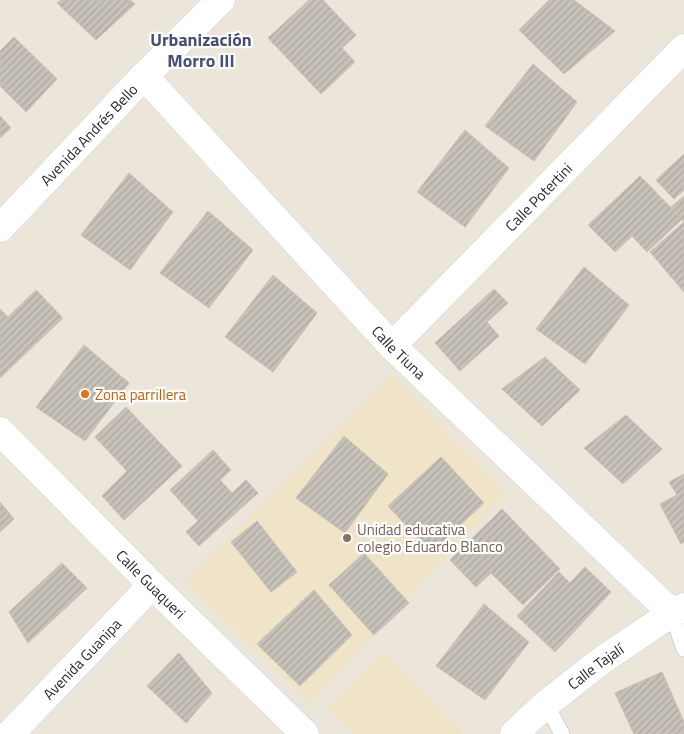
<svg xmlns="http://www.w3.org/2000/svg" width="684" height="734" viewBox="0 0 684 734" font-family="'Titillium Web',sans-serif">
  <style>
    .education { fill: #efe4c7 }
    .building { fill: url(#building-hatch); stroke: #c7c1b3 }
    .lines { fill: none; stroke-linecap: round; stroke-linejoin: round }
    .lane-casing { stroke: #ced1e3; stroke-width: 17 }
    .street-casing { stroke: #ced1e3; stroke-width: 29 }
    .lane { stroke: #fff; stroke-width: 15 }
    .street { stroke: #fff; stroke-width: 28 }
    .food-dot { fill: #e8710a; stroke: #fff; stroke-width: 2 }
    .education-dot { fill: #8d6e63; stroke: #fff; stroke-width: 2 }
    .labels { text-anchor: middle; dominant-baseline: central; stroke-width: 4.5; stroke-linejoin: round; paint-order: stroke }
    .street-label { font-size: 15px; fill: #292929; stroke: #fff }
    .food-label { font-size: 15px; fill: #c56008; stroke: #fff; text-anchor: start }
    .education-label { font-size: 15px; fill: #785e54; stroke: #fff; text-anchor: start }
    .quarter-label { font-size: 18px; font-weight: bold; fill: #474e7b; stroke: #fff }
  </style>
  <defs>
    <pattern id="building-hatch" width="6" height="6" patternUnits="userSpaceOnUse" patternTransform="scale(1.25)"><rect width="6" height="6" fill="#c7c2b9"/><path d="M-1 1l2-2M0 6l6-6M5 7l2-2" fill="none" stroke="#aba79f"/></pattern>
  </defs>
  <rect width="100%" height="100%" fill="#ece5d9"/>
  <!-- education -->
  <g class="education">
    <path d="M392,375l114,118 -196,210 -125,-120z"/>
    <path d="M385,651l80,83h-110l-29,-25z"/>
  </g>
  <!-- building -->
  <g class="building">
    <path d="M61,0h69l5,4 -39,36 -39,-37z"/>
    <path d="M309,0h14l33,35 -14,13 13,14 -34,32 -53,-56z"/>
    <path d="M549,0h25l41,31 -51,43 -45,-44z"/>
    <path d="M14,37l43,42 -31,33 -26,-26v-35z"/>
    <path d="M533,64l44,38 -43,59 -49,-35z"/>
    <path d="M0,116l11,12 -11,10z"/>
    <path d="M465,130l44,38 -44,59 -48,-35z"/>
    <path d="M684,154v36l-10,9 -18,-19z"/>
    <path d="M129,173l44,39 -43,58 -49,-35z"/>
    <path d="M640,176l42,43 -35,33 -15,-16 -17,16 -27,-27z"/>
    <path d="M684,196v26l-13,-15z"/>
    <path d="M208,211l45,39 -44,58 -49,-35z"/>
    <path d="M684,222v70l-34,-40z"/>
    <path d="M584,267l45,38 -44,59 -49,-35z"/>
    <path d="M273,275l44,38 -44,59 -48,-35z"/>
    <path d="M494,289l14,14 -21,19 12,14 -39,35 -25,-28z"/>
    <path d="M36,290l27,28 -63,60v-69l8,8z"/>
    <path d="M84,345l45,38 -44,58 -49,-34z"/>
    <path d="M545,357l35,33 -38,36 -40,-37z"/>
    <path d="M126,407l56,59 -58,54 -22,-24 25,-25 -32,-34z"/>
    <path d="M626,415l36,34 -39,35 -39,-36z"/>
    <path d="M344,436l44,38 -43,59 -49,-35z"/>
    <path d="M213,450l18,20 -11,10 12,13 14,-13 12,13 -59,53 -13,-14 12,-11 -28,-31z"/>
    <path d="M441,457l43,46 -53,49 -43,-46z"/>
    <path d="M684,474v68l-3,2 -21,-40 17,-9 -8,-13z"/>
    <path d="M0,502l14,17 -14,13z"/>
    <path d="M502,509l58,60 -37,36 -32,-32 -15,14 -26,-27z"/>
    <path d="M257,521l40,51 -26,20 -40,-50z"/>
    <path d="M364,553l45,50 -35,32 -45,-50z"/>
    <path d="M62,563l25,25 -59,55 -19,-31z"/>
    <path d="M585,567l26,25 -56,60 -38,-36 42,-44 11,11z"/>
    <path d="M314,590l38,45 -52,51 -43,-42z"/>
    <path d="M484,604l45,38 -44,58 -49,-34z"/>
    <path d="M179,653l33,40 -26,30 -39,-37z"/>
    <path d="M662,672l22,50v12h-50l-19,-41z"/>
  </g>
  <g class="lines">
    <defs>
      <g id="lane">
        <path d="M672,613l12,36"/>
        <path d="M546,704l16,30"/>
      </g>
      <g id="street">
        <path id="s1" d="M144,76l248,270 280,267"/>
        <path id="s2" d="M0,228l144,-152 77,-76"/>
        <path id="s3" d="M392,346l292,-298"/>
        <path id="s4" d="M0,431l152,154 153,149"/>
        <path id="s5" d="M10,734l142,-149"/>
        <path id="s6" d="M514,734l32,-30 55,-43 71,-48 12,-6"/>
      </g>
    </defs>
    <!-- lane casing -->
    <use href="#lane" class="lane-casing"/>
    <!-- street casing -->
    <use href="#street" class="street-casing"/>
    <!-- lane -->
    <use href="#lane" class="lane"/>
    <!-- street -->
    <use href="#street" class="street"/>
  </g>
  <!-- markers -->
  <circle class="food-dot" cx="85" cy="394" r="5"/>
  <circle class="education-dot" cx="347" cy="538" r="5"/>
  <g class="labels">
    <!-- street labels -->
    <g class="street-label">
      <text stroke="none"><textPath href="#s2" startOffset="129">Avenida Andrés Bello</textPath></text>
      <text stroke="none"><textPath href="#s3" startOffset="209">Calle Potertini</textPath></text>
      <text stroke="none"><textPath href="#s1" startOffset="376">Calle Tiuna</textPath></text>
      <text stroke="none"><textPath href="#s4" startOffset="215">Calle Guaqueri</textPath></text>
      <text stroke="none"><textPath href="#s5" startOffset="104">Avenida Guanipa</textPath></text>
      <text stroke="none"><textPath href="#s6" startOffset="106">Calle Tajalí</textPath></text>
    </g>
    <!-- food labels -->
    <g class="food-label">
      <text x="95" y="394">Zona parrillera</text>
    </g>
    <!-- education labels -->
    <g class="education-label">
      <text x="357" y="529">Unidad educativa<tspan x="357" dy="17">colegio Eduardo Blanco</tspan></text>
    </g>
    <!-- quarter labels -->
    <g class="quarter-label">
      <text x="201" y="39">Urbanización<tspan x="201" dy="21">Morro III</tspan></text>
    </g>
  </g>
</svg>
